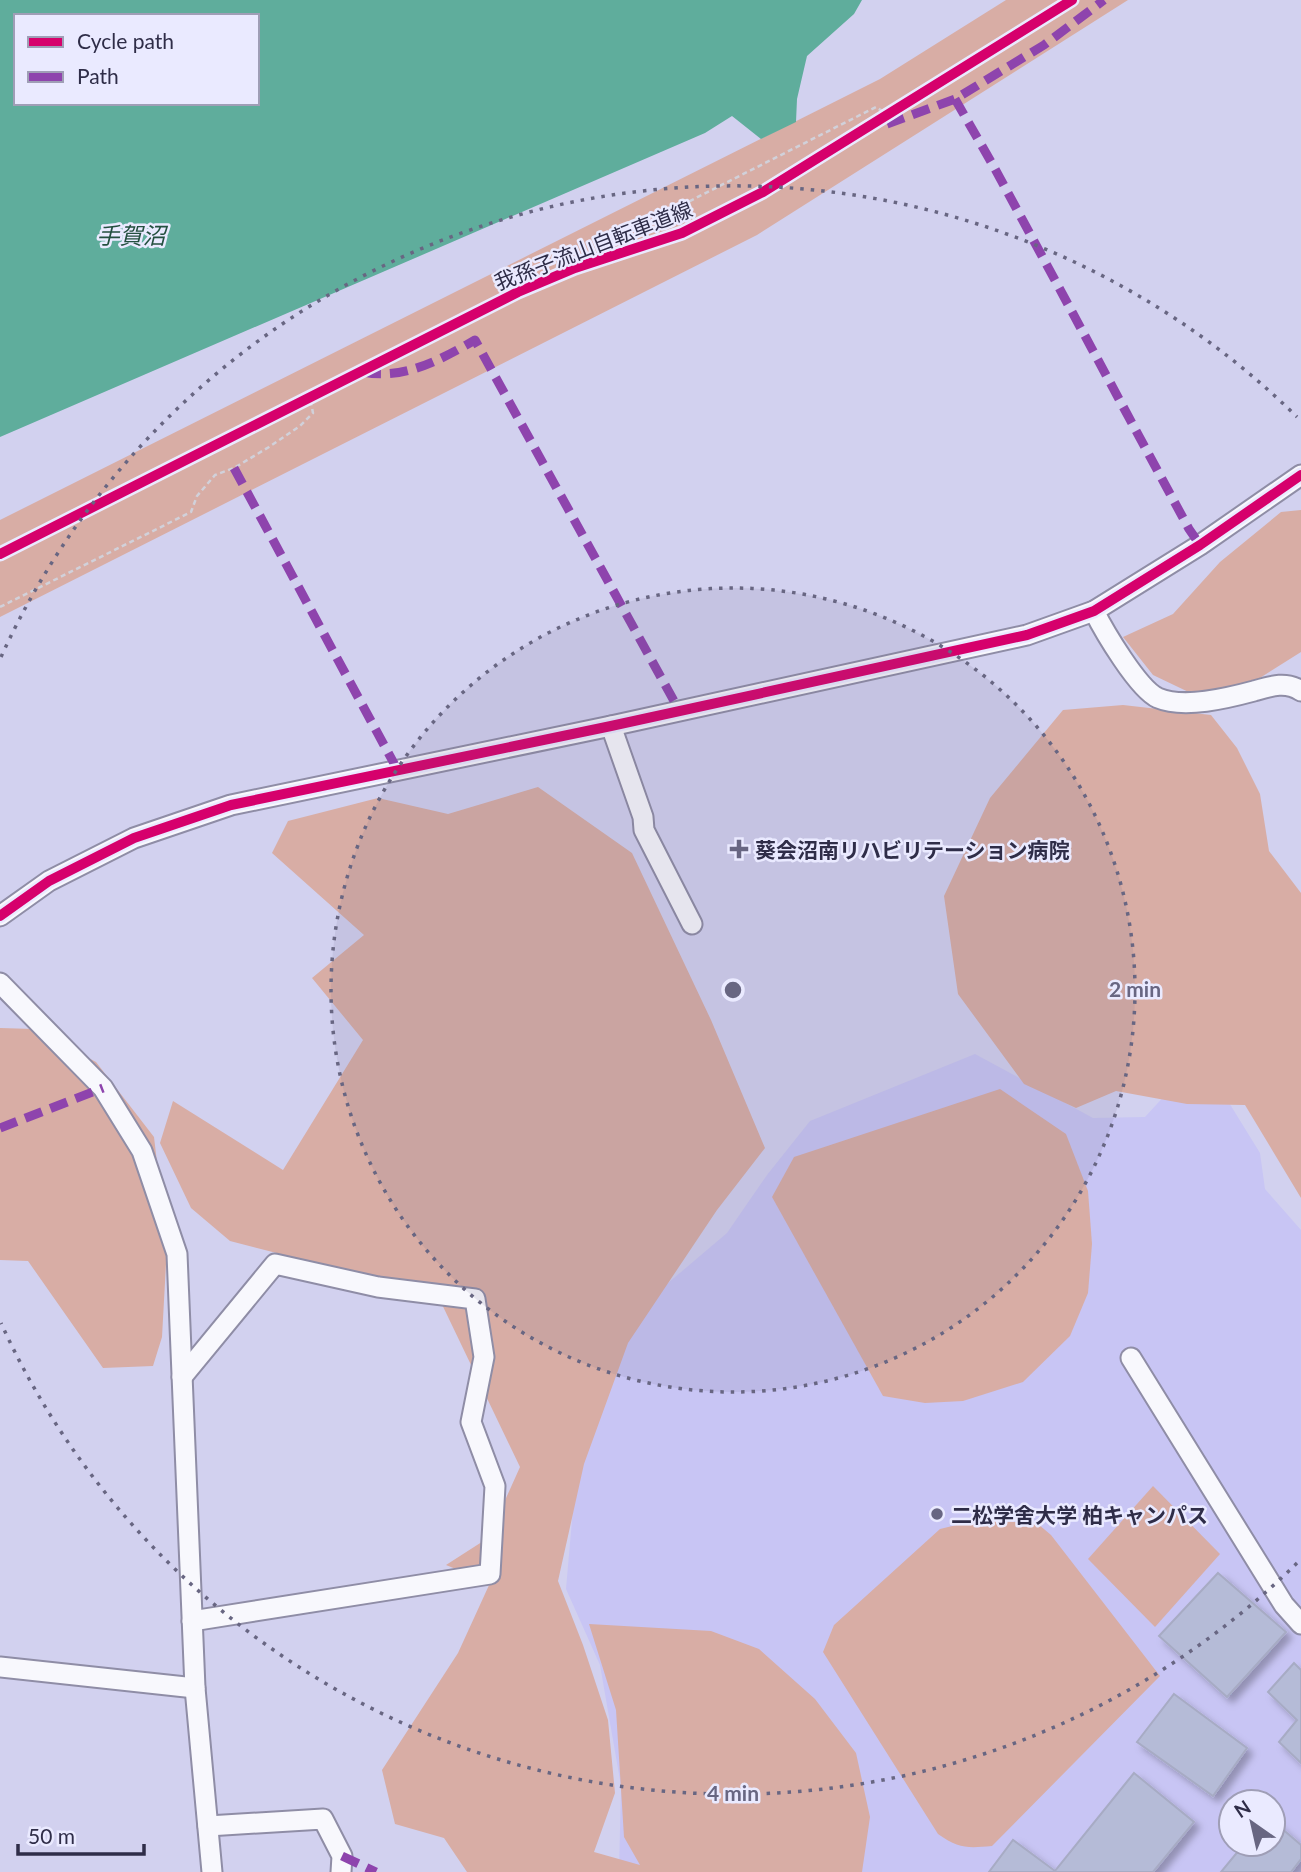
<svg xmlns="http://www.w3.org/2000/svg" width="1301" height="1872" viewBox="0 0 1301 1872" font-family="Lato,'Noto Sans JP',sans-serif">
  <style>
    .built { fill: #c8c5f4; fill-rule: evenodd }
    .green { fill: #d8ada5 }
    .water { fill: #5fad9c; fill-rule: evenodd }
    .building { fill: #b5bbd7; stroke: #a7abc4; stroke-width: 2; filter: url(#shadow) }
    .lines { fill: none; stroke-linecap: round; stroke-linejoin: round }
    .minor-casing { stroke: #8f8da6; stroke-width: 23 }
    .path { stroke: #d1d1da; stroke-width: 2.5; stroke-dasharray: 5 3.5; stroke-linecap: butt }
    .minor { stroke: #f8f8fd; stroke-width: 19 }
    .quiet { stroke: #8e44ad; stroke-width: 9; stroke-dasharray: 18 9; stroke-linecap: butt }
    .cycleway-casing { stroke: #eaeaff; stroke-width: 15 }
    .cycleway { stroke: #d6006c; stroke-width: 10 }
    .ring { fill: none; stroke: #686682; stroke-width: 3.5; stroke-dasharray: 3.5 7 }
    .poi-dot { fill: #686682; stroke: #eaeaff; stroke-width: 2.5 }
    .labels { text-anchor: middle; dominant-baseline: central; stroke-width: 5; stroke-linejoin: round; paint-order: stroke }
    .street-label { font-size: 21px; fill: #2f2d48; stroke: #eaeaff }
    .poi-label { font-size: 21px; font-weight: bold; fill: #2f2d48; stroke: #eaeaff; text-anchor: start }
    .water-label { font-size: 23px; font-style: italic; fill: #245040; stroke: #eaeaff }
    .centre { fill: #686682; stroke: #eaeaff; stroke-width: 3.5 }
    .ring-label { font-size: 21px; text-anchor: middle; font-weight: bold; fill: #686682; stroke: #eaeaff; stroke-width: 5; stroke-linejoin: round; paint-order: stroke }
  </style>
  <defs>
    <filter id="shadow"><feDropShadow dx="5.5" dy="5.5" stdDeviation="3.5" flood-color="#0004"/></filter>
  </defs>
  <rect width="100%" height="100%" fill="#d2d1ef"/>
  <!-- built -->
  <path class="built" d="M975,1054l118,64 52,-1 46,-50h16l53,86 5,36 36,41v642h-682l2,-86 -21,-121 -34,-76 13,-149 49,-123 99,-84 40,-58 43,-54zM1231,1802h42v42h-42z"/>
  <!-- green -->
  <g class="green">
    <path d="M1006,0h122l-371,235 -757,382v-97l880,-441z"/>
    <path d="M1301,510v142l-49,31 -53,14 -46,-22 -30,-38 50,-23 47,-52 61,-50z"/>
    <path d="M1123,705l88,10 26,33 23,46 9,57 32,42v305l-56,-93 -58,-1 -71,-13 -40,17 -52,-24 -66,-90 -14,-98 46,-98 73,-88z"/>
    <path d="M538,787l94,66 79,167 54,128 -48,62 -89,133 -44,121 -26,117 25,64 25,75 7,73 -21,59 46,13 -16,-28 -8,-127 -27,-86 122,7 48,18 56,50 41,54 14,64 -8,55h-395l-23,-34 -49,-14 -13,-54 76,-117 32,-70 -44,-18 42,-27 32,-71 -83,-173 -207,-53 -39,-33 -31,-65 13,-42 110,69 80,-130 -51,-62 52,-43 -92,-82 16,-32 90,-23 70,16z"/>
    <path d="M0,1028l34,1 62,33 58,75 13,109 -5,91 -9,29 -50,2 -75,-107 -28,-1z"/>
    <path d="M1000,1089l66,45 22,57 4,53 -4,49 -18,43 -47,46 -60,19 -38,2 -42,-7 -111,-199 22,-40z"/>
    <path d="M1153,1486l67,68 -65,73 -67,-68z"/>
    <path d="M981,1519l57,5 13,11 109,141 -168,170c-24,2 -33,3 -54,-12l-115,-182 11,-27 106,-96z"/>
  </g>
  <!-- water -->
  <path class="water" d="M0,0h862l-8,14 -47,42 -10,43 -1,23 -35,17 -29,-23 -27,17 -705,304zM16,16h241v87h-241z"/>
  <!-- building -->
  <g class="building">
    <path d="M1218,1573l68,59 -59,65 -68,-61z"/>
    <path d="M1294,1663l7,7v93l-22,-21 18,-22 -29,-28z"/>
    <path d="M1174,1694l73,54 -34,48 -76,-54z"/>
    <path d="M1134,1773l60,49 -41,50h-164l24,-32 42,31z"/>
    <path d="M1273,1821l28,24v14l-10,13h-70l23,-28h29z"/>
  </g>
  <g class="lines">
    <defs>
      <g id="minor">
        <path d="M1094,611c10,20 44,78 64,87 26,11 70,0 96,-7 17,-5 32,-10 47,0"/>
        <path d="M611,726l32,91 1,13 48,94"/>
        <path d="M0,916l49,-35 85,-43 97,-33 380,-79 416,-91 67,-24 106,-66 101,-70"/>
        <path d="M0,983l103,105 39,63 35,103 18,434 17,184"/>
        <path d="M1131,1358l153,247 17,19"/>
        <path d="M182,1377l93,-113 103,23 97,12 9,58 -13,65 24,64 -5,88 -298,47"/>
        <path d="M0,1667l195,21"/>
        <path d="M208,1826l115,-7 19,37 -1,16"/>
      </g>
    </defs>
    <!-- minor casing -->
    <use href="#minor" class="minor-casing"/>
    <!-- path -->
    <g class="path">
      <path d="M575,268l2,-10 299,-151 12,8"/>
      <path d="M0,607l191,-95 6,-16 18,-21 19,-7 35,-21 31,-21 13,-13 -3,-15"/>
    </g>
    <!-- minor -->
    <use href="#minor" class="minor"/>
    <!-- quiet -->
    <g class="quiet">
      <path d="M955,99l39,68 195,362 11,16"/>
      <path d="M887,124l68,-25 89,-54 60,-45"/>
      <path d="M363,372c41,8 77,-12 112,-32l204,370"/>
      <path d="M234,468l163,301"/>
      <path d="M0,1128l103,-40"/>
      <path d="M342,1856l34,16"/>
    </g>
    <defs>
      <g id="cycleway">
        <path d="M0,554l518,-262 57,-24 107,-35 81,-41 309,-192"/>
        <path d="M0,916l49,-35 85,-43 97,-33 380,-79 416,-91 67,-24 106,-66 101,-70"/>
      </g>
    </defs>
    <!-- cycleway casing -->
    <use href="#cycleway" class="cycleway-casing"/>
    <!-- cycleway -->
    <use href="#cycleway" class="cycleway"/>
  </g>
  <!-- distance rings -->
  <circle cx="733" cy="990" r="402" fill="#686682" fill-opacity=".12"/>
  <g class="ring">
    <circle cx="733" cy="990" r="402"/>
    <path d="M1297 1563A804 804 0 0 1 1 1323M1 657A804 804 0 0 1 1297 417"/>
  </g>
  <!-- markers -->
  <g class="poi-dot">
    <path d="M735.5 838.5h7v7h7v7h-7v7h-7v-7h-7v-7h7z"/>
    <circle cx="937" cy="1514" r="7"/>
  </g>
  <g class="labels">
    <!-- street labels -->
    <g class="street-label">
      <text transform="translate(593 245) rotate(-21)">我孫子流山自転車道線</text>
    </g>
    <!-- poi labels -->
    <g class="poi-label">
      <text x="755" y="849">葵会沼南リハビリテーション病院</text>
      <text x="951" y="1514">二松学舍大学 柏キャンパス</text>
    </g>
    <!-- water labels -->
    <g class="water-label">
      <text x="131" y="235">手賀沼</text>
    </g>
  </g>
  <circle cx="733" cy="990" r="10" class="centre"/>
  <g class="ring-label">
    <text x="1135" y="997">2 min</text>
    <text x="733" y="1801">4 min</text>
  </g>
  <!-- legend -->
  <rect x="14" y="14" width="245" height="91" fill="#eaeaff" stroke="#9f9eb6" stroke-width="2"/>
  <rect x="28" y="37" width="35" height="10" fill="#d6006c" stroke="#9f9eb6" stroke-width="2"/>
  <text x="77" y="49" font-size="21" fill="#2f2d48">Cycle path</text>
  <rect x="28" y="72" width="35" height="10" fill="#8e44ad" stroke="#9f9eb6" stroke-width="2"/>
  <text x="77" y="84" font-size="21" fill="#2f2d48">Path</text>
  <!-- north arrow -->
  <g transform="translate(1252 1823) rotate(326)"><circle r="33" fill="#eaeaff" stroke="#9f9eb6" stroke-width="2"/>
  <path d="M0-5L12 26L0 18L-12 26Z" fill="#686682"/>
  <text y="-10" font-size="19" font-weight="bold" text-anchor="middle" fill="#2f2d48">N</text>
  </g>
  <!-- scale -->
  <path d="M18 1844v10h126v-10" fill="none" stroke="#2f2d48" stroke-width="3.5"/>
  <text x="28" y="1844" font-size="21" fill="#2f2d48" stroke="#eaeaff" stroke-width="5" paint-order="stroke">50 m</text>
</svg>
